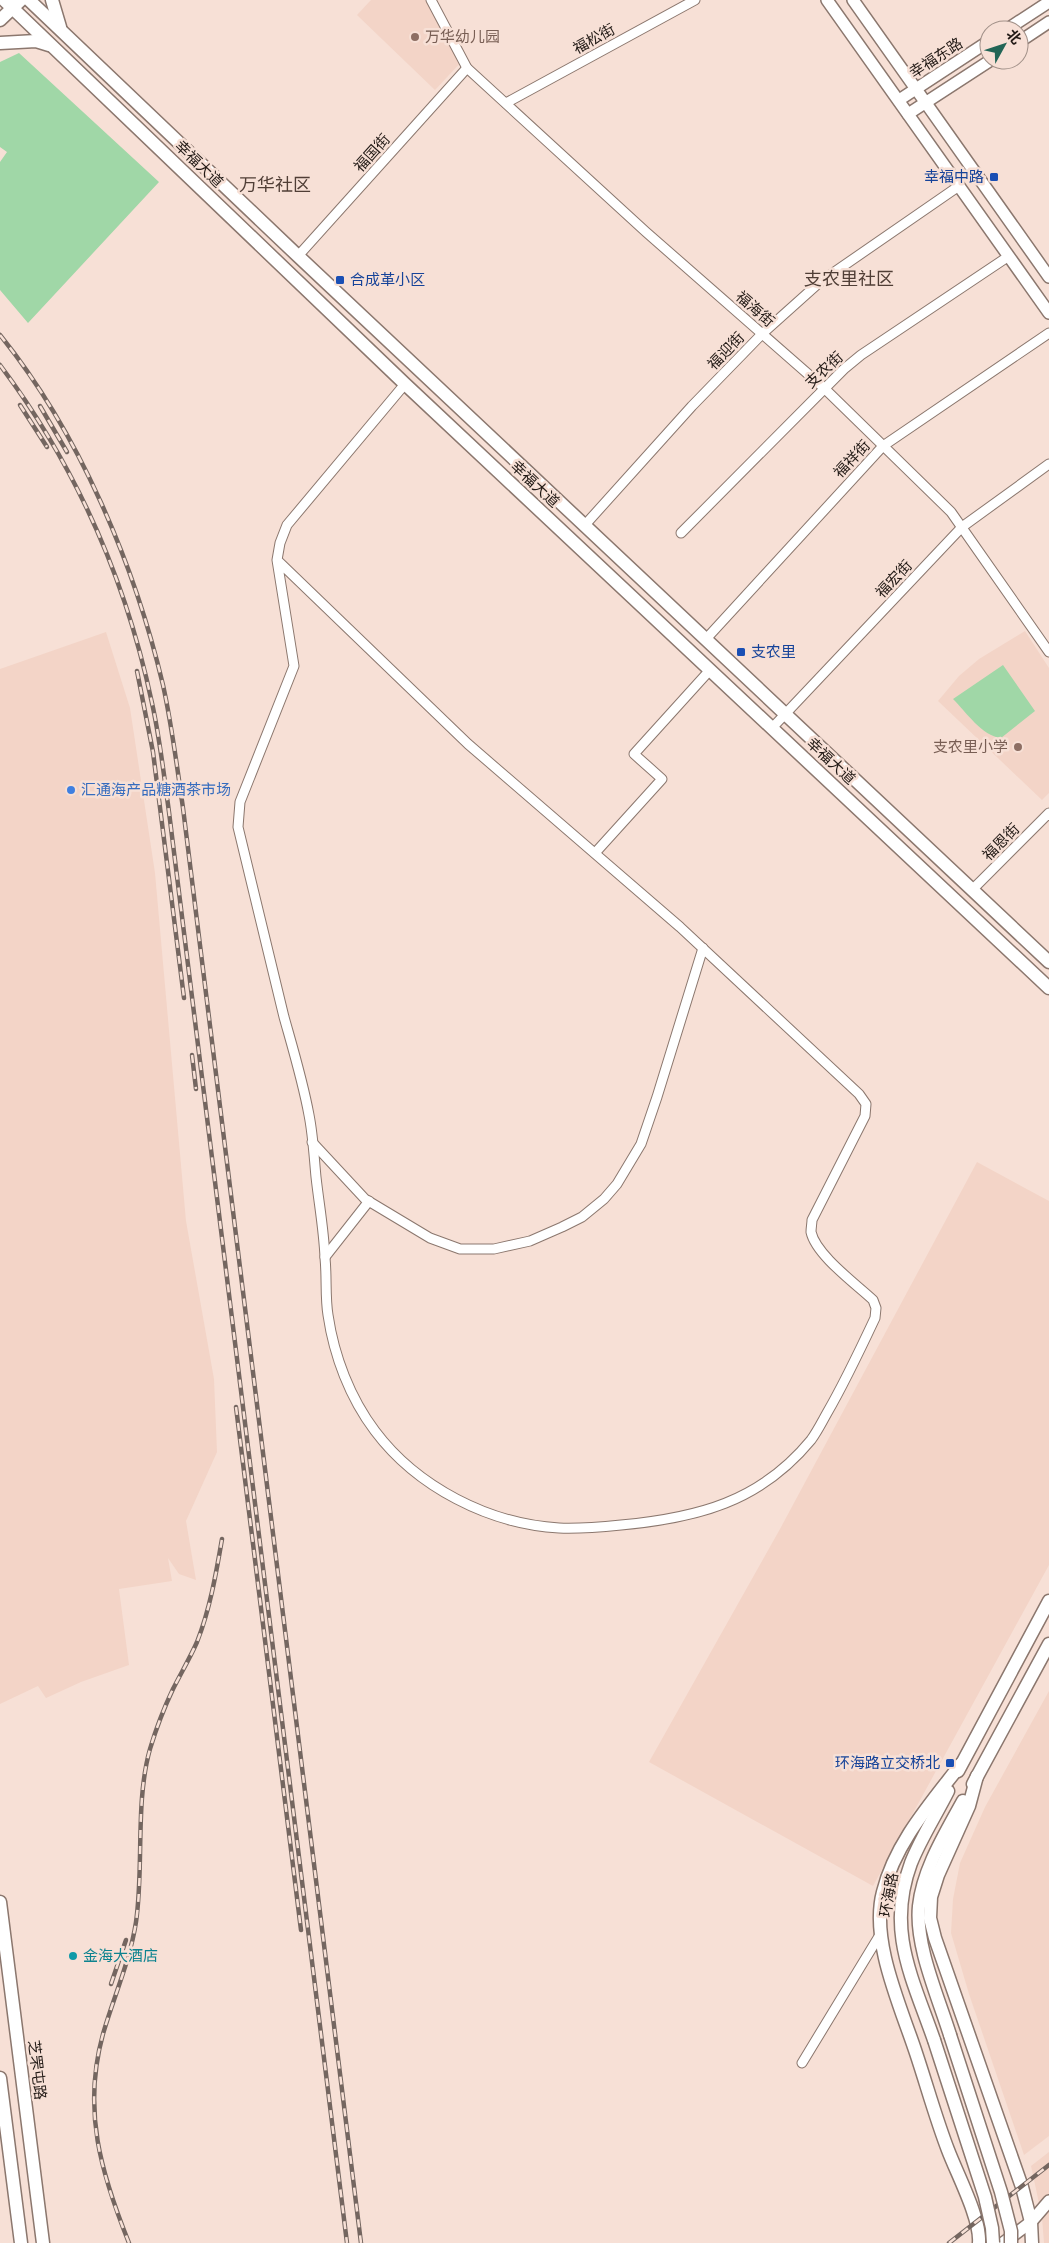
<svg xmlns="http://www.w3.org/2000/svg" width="1049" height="2243" viewBox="0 0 1049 2243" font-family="'Nunito Sans','Noto Sans SC',sans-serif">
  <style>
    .built { fill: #f3d4c7 }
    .green { fill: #a0d7a7 }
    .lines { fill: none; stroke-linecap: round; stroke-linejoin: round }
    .minor-casing { stroke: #8b776e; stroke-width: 11 }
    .tertiary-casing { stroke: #8b776e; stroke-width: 14 }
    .secondary-casing { stroke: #8b776e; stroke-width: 15 }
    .minor { stroke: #fff; stroke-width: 9 }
    .tertiary { stroke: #fff; stroke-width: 11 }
    .secondary { stroke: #fff; stroke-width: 12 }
    .rail-casing { stroke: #746660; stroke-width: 4.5 }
    .rail { stroke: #f7e0d6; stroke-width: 2.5; stroke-dasharray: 8; stroke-linecap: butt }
    .secondary-bridge-casing { stroke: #8b776e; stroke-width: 15; stroke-linecap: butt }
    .secondary-bridge { stroke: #fff; stroke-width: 12 }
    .education-dot { fill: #8d6e63; stroke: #f7e0d6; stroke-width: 2 }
    .transit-dot { fill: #1a4fb4; stroke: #f7e0d6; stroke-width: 2 }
    .shop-dot { fill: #3f7fe0; stroke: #f7e0d6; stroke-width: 2 }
    .culture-dot { fill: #0f9aa8; stroke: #f7e0d6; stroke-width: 2 }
    .labels { text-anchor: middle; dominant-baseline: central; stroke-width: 5; stroke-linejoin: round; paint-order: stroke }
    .education-label { font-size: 15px; fill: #785e54; stroke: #f7e0d6; text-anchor: start }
    .street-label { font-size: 15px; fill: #221a16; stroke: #f7e0d6 }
    .transit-label { font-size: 15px; fill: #164399; stroke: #f7e0d6; text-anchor: end }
    .shop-label { font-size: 15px; fill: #366cbe; stroke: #f7e0d6; text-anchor: start }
    .culture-label { font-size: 15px; fill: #0d838f; stroke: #f7e0d6; text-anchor: start }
    .quarter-label { font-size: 18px; fill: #503e36; stroke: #f7e0d6 }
  </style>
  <rect width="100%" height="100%" fill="#f7e0d6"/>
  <!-- built -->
  <g class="built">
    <path d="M371,0h56l36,60 -28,30 -78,-75z"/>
    <path d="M1025,631l24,37v125l-7,7 -104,-99 21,-25 20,-17z"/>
    <path d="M106,632l24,76 25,165 31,348 28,158 3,73 -31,69 10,59 -17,-6 -11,-16 4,23 -53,8 10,76 -48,17 -35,16 -8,-12 -38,18v-1035z"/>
    <path d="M977,1162l72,39v364l-176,321 -224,-124 131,-233z"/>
    <path d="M1049,1691v445l-25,19 -55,-161 -18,-61 2,-34 7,-36 25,-56z"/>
    <path d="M1049,2152v91h-5l-2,-26 -11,-51z"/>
  </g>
  <!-- green -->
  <g class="green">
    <path d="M19,53l140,129 -131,141 -28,-33v-128l7,-10 -7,-5v-85z"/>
    <path d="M1003,665l32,46 -34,27c-19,-2 -35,-26 -48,-39z"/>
  </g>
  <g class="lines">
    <defs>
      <g id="minor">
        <path d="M431,0l36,68 179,164 178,156 127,124 98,140"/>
        <path d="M506,103l189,-103"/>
        <path d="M298,256l169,-188"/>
        <path d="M584,526l108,-120 70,-72 58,-52 139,-96"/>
        <path d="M681,533l163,-164 17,-14 148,-99"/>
        <path d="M277,560l191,184 212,183 179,167 7,10 -1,12 -53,104c0,3 -1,8 -1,12 5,23 45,52 62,68l3,8 -1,10c-15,32 -30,64 -48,95 -5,9 -10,19 -16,27 -51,62 -114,78 -190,85 -20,2 -42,4 -62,3 -70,-4 -142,-41 -184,-97 -25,-33 -41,-75 -47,-116 -3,-18 -1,-38 -3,-57 -1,-27 -6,-54 -9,-81 -2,-21 -3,-42 -7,-62 -6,-33 -16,-66 -25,-98 -15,-63 -31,-126 -46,-190l2,-25 54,-136 -17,-106 3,-17 7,-18 118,-141"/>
        <path d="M706,639l177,-193 166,-113"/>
        <path d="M772,728l190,-201 87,-63"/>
        <path d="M595,853l67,-74 -28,-25 76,-84"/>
        <path d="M972,890l77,-77"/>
        <path d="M312,1142l53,57 65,39 30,11h34l36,-8 32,-14 20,-10 22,-18 13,-15 24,-40 16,-47 46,-149"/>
        <path d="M325,1257l44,-56"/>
        <path d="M802,2063l79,-130"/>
      </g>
      <g id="tertiary">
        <path d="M827,0l222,313"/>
        <path d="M853,0l196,277"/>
        <path d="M1006,30l43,-28"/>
        <path d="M1019,42l30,-20"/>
        <path d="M899,100l90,-59"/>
        <path d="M908,114l83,-54"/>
        <path d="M1003,2243l28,-21 18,-21"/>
      </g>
      <g id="secondary">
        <path d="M4,0l401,384 644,604"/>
        <path d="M29,0l269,256 751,706"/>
        <path d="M52,0l8,27"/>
        <path d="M0,20l21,-20"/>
        <path d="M0,43l36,-2 13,4"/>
        <path d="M961,1764c-30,39 -66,79 -78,128 -13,49 18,115 33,161 11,33 20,66 32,97 9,24 33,69 31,93"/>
        <path d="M958,1771l91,-170"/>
        <path d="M977,1776l-8,30 -31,69 -7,22 -1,21 5,20 87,249 9,35 1,21"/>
        <path d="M973,1784l76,-140"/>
        <path d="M0,1902l43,341"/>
        <path d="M950,2035c-12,-39 -35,-89 -31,-129 4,-37 26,-72 44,-105"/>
        <path d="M934,2040c-22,-63 -48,-110 -23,-177 10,-25 25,-48 37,-72"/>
        <path d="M0,2078l21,165"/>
      </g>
    </defs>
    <!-- minor casing -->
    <use href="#minor" class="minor-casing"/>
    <!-- tertiary casing -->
    <use href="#tertiary" class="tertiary-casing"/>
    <!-- secondary casing -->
    <use href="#secondary" class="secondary-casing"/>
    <!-- minor -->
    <use href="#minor" class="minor"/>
    <!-- tertiary -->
    <use href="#tertiary" class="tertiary"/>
    <!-- secondary -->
    <use href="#secondary" class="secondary"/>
    <defs>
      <g id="rail">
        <path d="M0,335c79,98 134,228 163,350 9,41 14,82 20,123l178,1435"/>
        <path d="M0,365c76,101 126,215 152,338 8,36 12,73 17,109l178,1431"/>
        <path d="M20,405l27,42"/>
        <path d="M40,406l27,46"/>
        <path d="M137,671l16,81 31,246"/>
        <path d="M192,1055l4,34"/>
        <path d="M236,1407l65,523"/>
        <path d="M111,1984l15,-44"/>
        <path d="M129,2243c-28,-70 -47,-133 -26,-209 11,-38 27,-73 33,-112 8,-55 -1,-120 14,-173 6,-20 14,-41 23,-60 8,-16 17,-31 24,-47 13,-33 19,-68 25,-103"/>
        <path d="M949,2243l100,-78"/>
      </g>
    </defs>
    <!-- rail casing -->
    <use href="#rail" class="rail-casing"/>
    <!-- rail -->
    <use href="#rail" class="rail"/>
    <defs>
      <g id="secondary-bridge">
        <path d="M950,2035l51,157 10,39v12"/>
        <path d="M934,2040l51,157 7,31 1,15"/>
      </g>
    </defs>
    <!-- secondary-bridge casing -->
    <use href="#secondary-bridge" class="secondary-bridge-casing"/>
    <!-- secondary-bridge -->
    <use href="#secondary-bridge" class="secondary-bridge"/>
  </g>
  <!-- markers -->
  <g class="education-dot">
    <circle cx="415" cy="37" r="5"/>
    <circle cx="1018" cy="747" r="5"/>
  </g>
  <g class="transit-dot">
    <rect x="989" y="172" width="10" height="10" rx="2.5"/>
    <rect x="335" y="275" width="10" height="10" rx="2.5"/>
    <rect x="736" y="647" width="10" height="10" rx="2.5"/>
    <rect x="945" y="1758" width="10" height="10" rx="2.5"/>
  </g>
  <circle class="shop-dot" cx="71" cy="790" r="5"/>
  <circle class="culture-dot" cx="73" cy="1956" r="5"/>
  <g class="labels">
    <!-- education labels -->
    <g class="education-label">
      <text x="425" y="37">万华幼儿园</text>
      <text x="1008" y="747" text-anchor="end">支农里小学</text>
    </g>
    <!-- street labels -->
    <g class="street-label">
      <text transform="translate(594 39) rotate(-29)">福松街</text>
      <text transform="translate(936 58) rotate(-33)">幸福东路</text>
      <text transform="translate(372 153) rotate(-48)">福国街</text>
      <text transform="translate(199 164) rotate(44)">幸福大道</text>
      <text transform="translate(755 309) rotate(41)">福海街</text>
      <text transform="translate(726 351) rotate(-46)">福迎街</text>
      <text transform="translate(824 370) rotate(-43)">支农街</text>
      <text transform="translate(852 459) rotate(-47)">福祥街</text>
      <text transform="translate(535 484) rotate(43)">幸福大道</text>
      <text transform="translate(894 579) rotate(-47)">福宏街</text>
      <text transform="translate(831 761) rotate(43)">幸福大道</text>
      <text transform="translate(1001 842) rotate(-45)">福恩街</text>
      <text transform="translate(889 1895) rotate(-80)">环海路</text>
      <text transform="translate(37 2070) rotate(83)">芝罘屯路</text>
    </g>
    <!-- transit labels -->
    <g class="transit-label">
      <text x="984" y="177">幸福中路</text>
      <text x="350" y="280" text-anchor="start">合成革小区</text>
      <text x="751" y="652" text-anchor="start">支农里</text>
      <text x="940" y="1763">环海路立交桥北</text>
    </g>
    <!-- shop labels -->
    <g class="shop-label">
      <text x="81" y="790">汇通海产品糖酒茶市场</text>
    </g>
    <!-- culture labels -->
    <g class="culture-label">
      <text x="83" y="1956">金海大酒店</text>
    </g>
    <!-- quarter labels -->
    <g class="quarter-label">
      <text x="275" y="185">万华社区</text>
      <text x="849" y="279">支农里社区</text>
    </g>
  </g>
  <!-- north arrow -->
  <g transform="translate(1004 45) rotate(50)"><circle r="24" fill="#f7e0d6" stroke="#a29189"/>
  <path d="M0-4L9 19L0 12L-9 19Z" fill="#226556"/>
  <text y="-8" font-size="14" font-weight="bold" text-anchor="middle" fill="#221a16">北</text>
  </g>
</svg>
